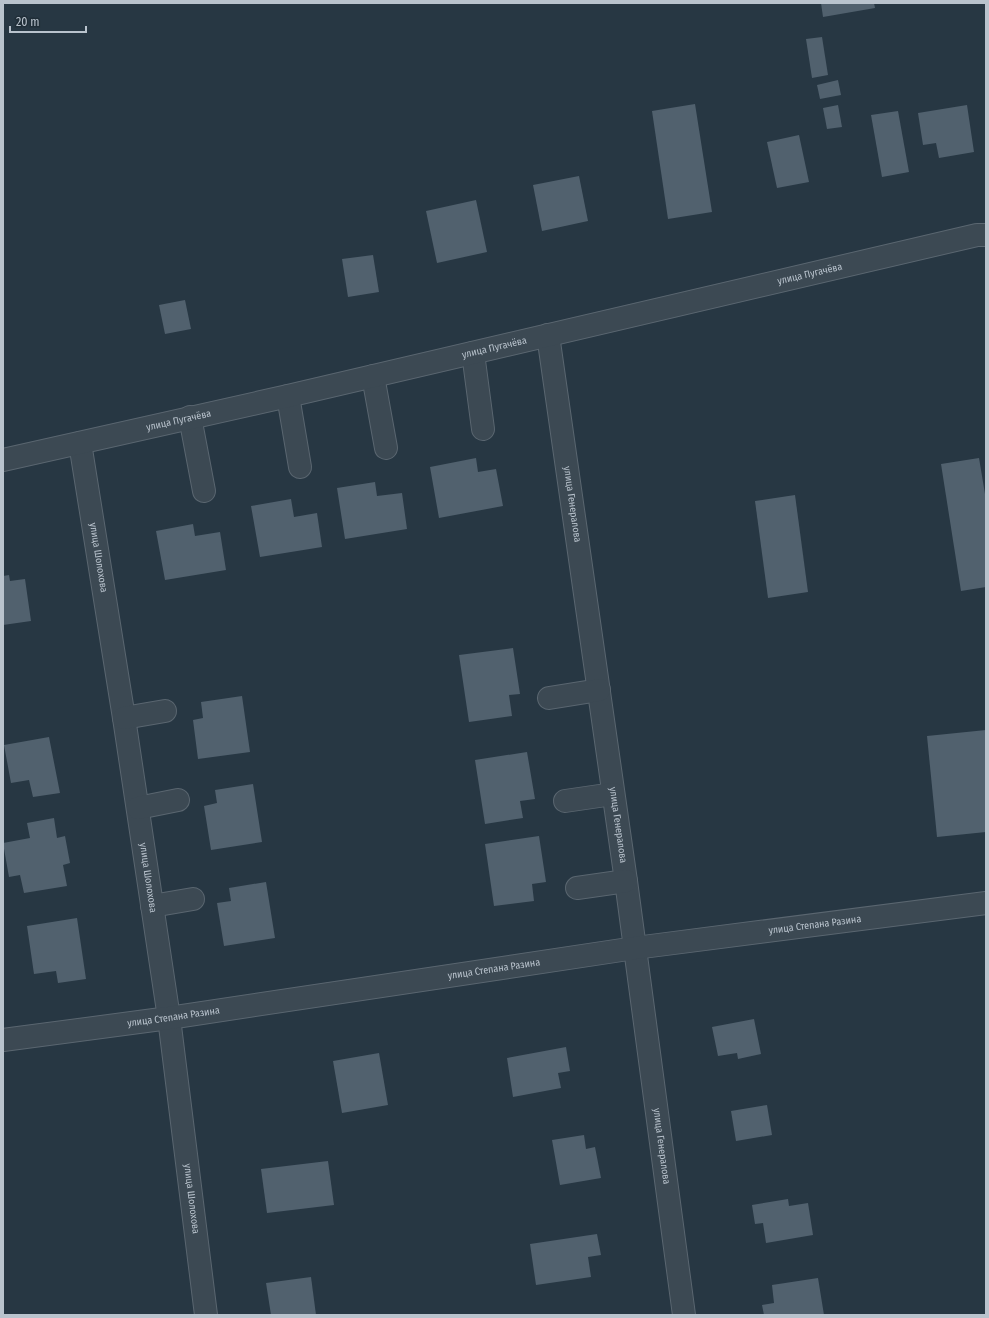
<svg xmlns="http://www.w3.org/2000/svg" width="989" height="1318" viewBox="0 0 989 1318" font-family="'Fira Sans Condensed',sans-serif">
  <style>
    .building { fill: #51616e }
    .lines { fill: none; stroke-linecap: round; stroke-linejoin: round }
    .minor-casing { stroke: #5a6670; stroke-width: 24 }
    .minor { stroke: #3c4953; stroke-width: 22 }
    .labels { text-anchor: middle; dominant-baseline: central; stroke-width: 3; stroke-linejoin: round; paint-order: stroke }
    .street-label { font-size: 10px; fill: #b9c3cd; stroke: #202e38 }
  </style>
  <rect width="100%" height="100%" fill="#273743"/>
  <!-- building -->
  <g class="building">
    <path d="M821,3h53l1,5 -52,9z"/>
    <path d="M822,37l6,38 -16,3 -6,-39z"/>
    <path d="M838,80l3,15 -21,4 -3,-14z"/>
    <path d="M695,104l17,108 -44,7 -16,-108z"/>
    <path d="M838,105l4,22 -15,2 -4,-21z"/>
    <path d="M967,105l7,47 -35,6 -3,-15 -13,2 -5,-32z"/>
    <path d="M898,111l11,61 -27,5 -11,-62z"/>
    <path d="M799,135l10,47 -32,6 -10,-46z"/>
    <path d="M579,176l9,45 -46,10 -9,-46z"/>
    <path d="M476,200l11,52 -50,11 -11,-52z"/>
    <path d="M373,255l6,37 -31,5 -6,-38z"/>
    <path d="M185,300l6,29 -26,5 -6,-29z"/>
    <path d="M476,458l2,14 18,-3 7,37 -64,12 -9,-51z"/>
    <path d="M979,458l7,42v87l-25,4 -20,-127z"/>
    <path d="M375,482l2,14 25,-3 5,36 -62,10 -8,-51z"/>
    <path d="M795,495l13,97 -40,6 -13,-97z"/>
    <path d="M291,499l3,18 23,-4 5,34 -62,10 -9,-51z"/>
    <path d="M193,524l2,12 25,-4 6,38 -61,10 -9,-49z"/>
    <path d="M9,575l1,6 15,-2 6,42 -28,4v-49z"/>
    <path d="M513,648l7,46 -11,1 3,21 -43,6 -10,-67z"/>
    <path d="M242,696l8,56 -52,7 -5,-39 10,-2 -2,-16z"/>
    <path d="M986,730v102l-49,5 -10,-101z"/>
    <path d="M49,737l11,56 -27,4 -4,-17 -18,3 -7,-38z"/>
    <path d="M527,752l8,47 -15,2 3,17 -38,6 -10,-64z"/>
    <path d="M253,784l9,58 -51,8 -7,-44 13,-3 -2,-13z"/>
    <path d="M54,818l3,20 8,-2 5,27 -7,2 4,21 -43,7 -4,-18 -11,2 -6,-34 27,-5 -3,-15z"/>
    <path d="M539,836l7,46 -14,2 2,17 -40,5 -9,-62z"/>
    <path d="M266,882l9,56 -51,8 -7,-43 14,-2 -2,-13z"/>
    <path d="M77,918l9,61 -28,4 -2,-12 -22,3 -7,-48z"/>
    <path d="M754,1019l7,35 -23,5 -1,-6 -19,3 -6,-29z"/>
    <path d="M566,1047l4,24 -12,2 3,15 -48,9 -6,-39z"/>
    <path d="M379,1053l9,52 -46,8 -9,-52z"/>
    <path d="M767,1105l5,30 -36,6 -5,-30z"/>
    <path d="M584,1135l2,14 9,-2 6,31 -41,7 -8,-45z"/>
    <path d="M328,1161l6,44 -67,8 -6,-44z"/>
    <path d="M788,1199l1,7 19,-3 5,32 -47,8 -3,-20 -8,1 -3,-19z"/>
    <path d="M597,1234l4,21 -13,2 3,20 -55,8 -6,-41z"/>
    <path d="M311,1277l5,38h-45l-5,-32z"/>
    <path d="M818,1278l6,37h-60l-2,-10 12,-2 -2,-18z"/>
  </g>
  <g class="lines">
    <defs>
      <g id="minor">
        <path id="s1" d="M548,335l78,546 58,434"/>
        <path d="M473,353l10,76"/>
        <path d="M373,376l13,72"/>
        <path d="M288,396l12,71"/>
        <path d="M190,417l14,74"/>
        <path id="s2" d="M80,443l44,275 45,300 37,297"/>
        <path id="s3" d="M3,460l285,-64 689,-161h9"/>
        <path d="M549,698l50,-8"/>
        <path d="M124,718l41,-7"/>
        <path d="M565,801l48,-7"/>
        <path d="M138,808l40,-8"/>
        <path d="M577,888l49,-7"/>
        <path d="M152,906l41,-7"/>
        <path id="s4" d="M3,1040l166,-22 466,-70 351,-45"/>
      </g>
    </defs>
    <!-- minor casing -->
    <use href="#minor" class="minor-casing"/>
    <!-- minor -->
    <use href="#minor" class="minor"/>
  </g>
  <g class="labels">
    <!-- street labels -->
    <g class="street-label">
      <text stroke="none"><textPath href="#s3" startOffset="828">улица Пугачёва</textPath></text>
      <text stroke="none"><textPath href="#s3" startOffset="504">улица Пугачёва</textPath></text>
      <text stroke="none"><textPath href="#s3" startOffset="180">улица Пугачёва</textPath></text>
      <text stroke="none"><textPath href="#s1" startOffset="171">улица Генералова</textPath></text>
      <text stroke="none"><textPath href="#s2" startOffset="116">улица Шолохова</textPath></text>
      <text stroke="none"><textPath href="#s1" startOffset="495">улица Генералова</textPath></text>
      <text stroke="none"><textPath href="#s2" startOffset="440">улица Шолохова</textPath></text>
      <text stroke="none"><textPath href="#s4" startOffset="820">улица Степана Разина</textPath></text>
      <text stroke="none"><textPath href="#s4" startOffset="496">улица Степана Разина</textPath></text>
      <text stroke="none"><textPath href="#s4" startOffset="172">улица Степана Разина</textPath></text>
      <text stroke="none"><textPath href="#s1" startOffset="819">улица Генералова</textPath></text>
      <text stroke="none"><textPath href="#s2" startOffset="764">улица Шолохова</textPath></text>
    </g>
  </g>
  <!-- border -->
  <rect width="989" height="1318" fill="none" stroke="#b9c3cd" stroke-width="8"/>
  <!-- scale -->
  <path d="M10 26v6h76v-6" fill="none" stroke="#b9c3cd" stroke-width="2"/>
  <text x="16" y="26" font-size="12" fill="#b9c3cd" stroke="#202e38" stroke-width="3" paint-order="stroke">20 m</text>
</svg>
